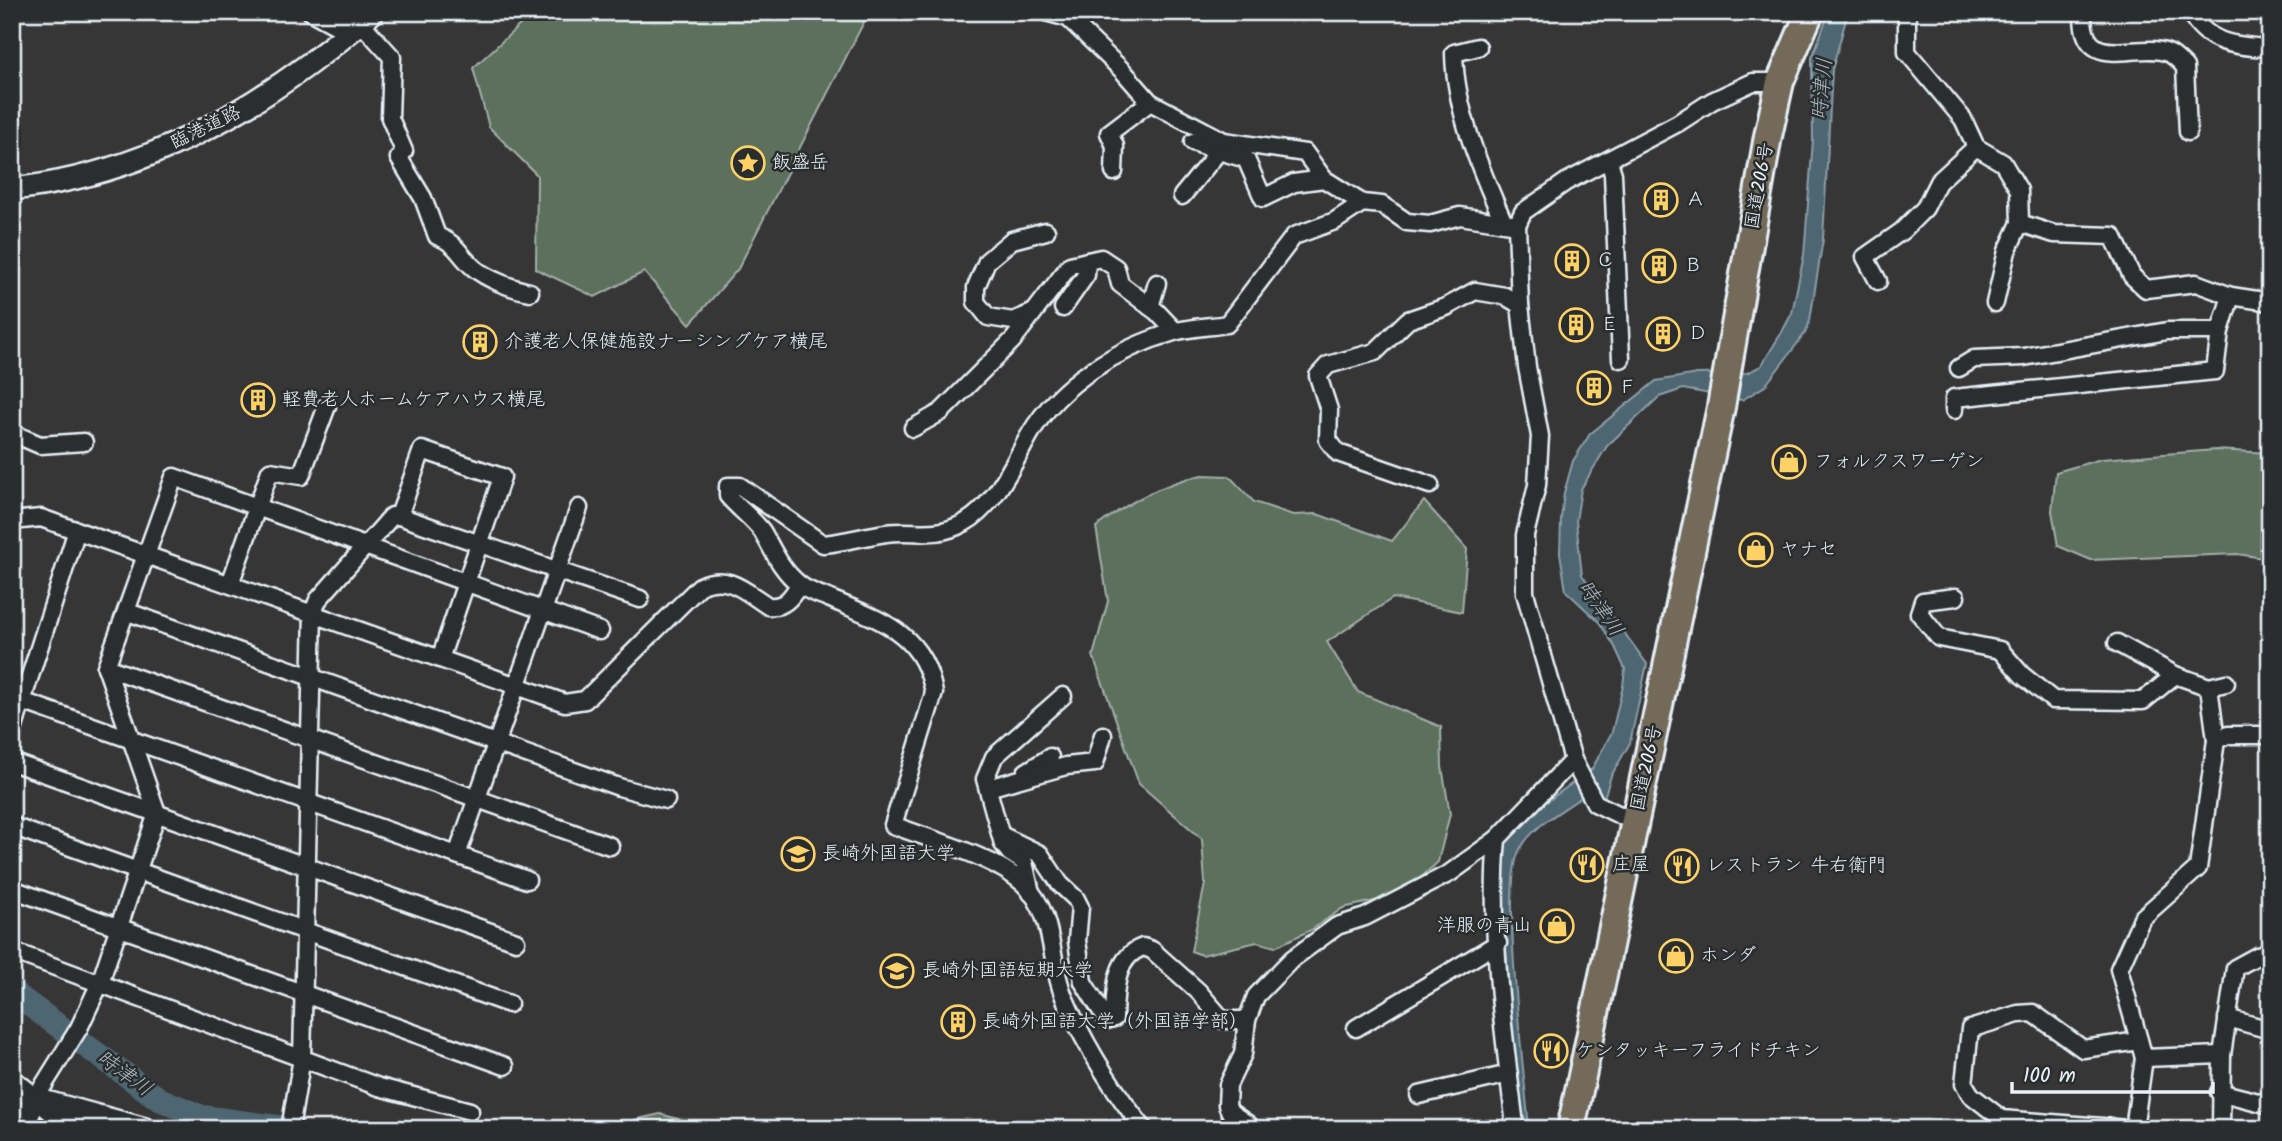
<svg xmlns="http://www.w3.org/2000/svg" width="2282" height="1141" viewBox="0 0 2282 1141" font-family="Kalam,'Klee One',sans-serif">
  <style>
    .green { fill: #5b705b; stroke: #a2b0aa; stroke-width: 2 }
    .water { fill: #4d6672; stroke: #8b9ea8; stroke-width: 2 }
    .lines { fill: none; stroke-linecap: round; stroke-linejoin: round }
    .river { stroke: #4d6672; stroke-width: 24 }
    .minor-casing { stroke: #e8f1f8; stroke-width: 21 }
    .tertiary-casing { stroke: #e8f1f8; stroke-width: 26 }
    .trunk-casing { stroke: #e8f1f8; stroke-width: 32 }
    .minor { stroke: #2a2d2e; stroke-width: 16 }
    .tertiary { stroke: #2a2d2e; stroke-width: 21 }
    .trunk { stroke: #736b5a; stroke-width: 26 }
    .labels { text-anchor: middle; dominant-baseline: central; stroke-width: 5; stroke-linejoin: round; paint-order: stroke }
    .street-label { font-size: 19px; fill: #e8f1f8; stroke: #2a2d2e }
    .poi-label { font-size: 19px; fill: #e8f1f8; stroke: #2a2d2e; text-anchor: start }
    .water-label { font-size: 21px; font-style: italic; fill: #aab9c2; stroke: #2a2d2e }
  </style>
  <rect width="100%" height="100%" fill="#373636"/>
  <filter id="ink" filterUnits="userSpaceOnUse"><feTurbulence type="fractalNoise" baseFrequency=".0143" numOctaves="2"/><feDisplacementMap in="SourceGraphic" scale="14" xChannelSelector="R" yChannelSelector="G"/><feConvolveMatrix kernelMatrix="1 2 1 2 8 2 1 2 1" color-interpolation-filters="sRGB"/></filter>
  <g filter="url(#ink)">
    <!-- green -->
    <g class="green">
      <path d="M534,12h335l-131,257 -48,55 -46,-52 -49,25 -59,-28 1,-94 -48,-48 -16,-59z"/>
      <path d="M2215,450l55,3v106l-33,-5 -146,6 -33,-14 -6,-35 4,-39 45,-13z"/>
      <path d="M1202,475l27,1 25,26 39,13 24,-1 75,27 32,-40 43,48 -5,63 -69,-14 -66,44 31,50 83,35 1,40 8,47 -12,48 -24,22 -22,13 -49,11 -32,22 -36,17 -18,-5 -55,13 -11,-4 14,-67 -3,-45 -63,-55 -46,-128 15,-55 -12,-74c33,-25 65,-43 106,-52z"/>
      <path d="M660,1114l54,15h-89l9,-9z"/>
      <path d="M936,1122l167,7h-191z"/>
    </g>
    <!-- water -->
    <path class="water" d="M1829,12h19l-16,58 -9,169 -13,81 -4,12 -41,54 -23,14 -59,-11 -24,8 -52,49 -26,43 -5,32 6,54 65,89 -17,79 -19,33 -7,22 -21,-2c-21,15 -52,31 -64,55 -19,40 6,225 10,278h-11l-18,-272 6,-19 10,-14 76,-55 20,-37 11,-46 2,-17 -10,-22 -16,-25 -33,-31 -6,-38 1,-34 3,-26 9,-32 17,-27 66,-53 41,-7 50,-1 14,-7 21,-34 10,-19 12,-58 9,-115 -1,-82z"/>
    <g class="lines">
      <!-- river -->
      <path class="river" d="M12,992l147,107 43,18 91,12"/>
      <defs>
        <g id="minor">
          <path d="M311,12l24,13 15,-13"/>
          <path d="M1046,12l22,6 55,53 27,31"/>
          <path d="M1907,12v40l56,67 13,28 27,16 16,27 1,33 34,11 59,2 19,40 14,13 50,-6 35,13 39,6"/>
          <path d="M2083,12c-2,64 54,28 85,41 6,2 13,10 17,14l3,65"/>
          <path d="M2190,12c17,33 47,34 80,36"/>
          <path d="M361,23l31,34 -2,61 14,33 -5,7 24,40 14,38c21,8 21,18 37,32 13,11 39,21 56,24"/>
          <path d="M1478,47l-24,6c1,57 27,118 50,170"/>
          <path d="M1193,142l26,9"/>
          <path d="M1609,161l4,13 8,185"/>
          <path d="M1114,172l1,-26 -6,-13 41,-31 74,39 81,12 19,26 38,24"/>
          <path d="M1182,196l37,-45 27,8 17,39 31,-15 30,-4"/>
          <path d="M1878,281l-13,-24 37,-26 23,-23 13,-26 38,-35"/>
          <path d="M1995,303l12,-52 13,-28"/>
          <path d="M1150,307l7,-24"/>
          <path d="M1063,308l23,-33 1,-14"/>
          <path d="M1032,313l-19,8 -25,-4 -12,-15v-15l11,-26 25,-21 34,-9"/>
          <path d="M1959,368l15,-9 50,-2 143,-26h53"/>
          <path d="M1954,410v-12l261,-27 5,-40 11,-35"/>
          <path d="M913,428l28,-16 72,-72 57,-75 31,-7 15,10 4,16 37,28 18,19"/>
          <path d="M12,433l28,12 44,-3"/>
          <path d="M1430,485l-92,-32 -10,-13 1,-30 -11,-34 10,-11 47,-13 33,-32 38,-13 29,-16 30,5 15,9"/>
          <path d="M399,516l23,-66 80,27 -62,182"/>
          <path d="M12,521l29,-3 524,185 20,-3 115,-114c28,-13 45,5 68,20 16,2 23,-8 31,-21"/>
          <path d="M77,530l-55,171 505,179"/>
          <path d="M230,584l40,-113 31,5 26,-70"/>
          <path d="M1956,597l-33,4 -4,12 20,25 61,12 22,25 31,25 90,1 32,-26"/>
          <path d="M128,612l491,175 47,13"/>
          <path d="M2117,643l58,32 34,12 17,-4"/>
          <path d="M106,667l504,179"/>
          <path d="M2209,687l7,53"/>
          <path d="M12,734l10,-33"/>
          <path d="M12,762l504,179"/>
          <path d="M1026,772l24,-15"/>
          <path d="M988,788l78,-22 29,-3 8,-28"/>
          <path d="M1636,823l-41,-20 -22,-43 -48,-167v-58l12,-50 3,-49 -13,-69 -7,-62 -3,-80 6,-13 43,-30 112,-59 34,-22 41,-19h27"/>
          <path d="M12,826l497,178"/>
          <path d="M1001,835l39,19 20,30 16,15 4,8 -3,34 6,41 24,38 7,-2c1,-26 0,-61 29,-71l9,3 46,41 25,29h24"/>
          <path d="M1497,839c-8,86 6,191 17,278l-2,12"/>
          <path d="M457,855l122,-347"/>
          <path d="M12,889l493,177"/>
          <path d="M1031,893l-7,-31 -14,-9 -7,-9 -18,-65 9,-22 69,-61"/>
          <path d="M12,951l367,136 91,24"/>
          <path d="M2227,1018l43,12"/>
          <path d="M1356,1028l142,-85"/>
          <path d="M2144,1058l78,-3"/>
          <path d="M2219,1092l51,13"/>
          <path d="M1419,1095l90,-21"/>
          <path d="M1249,1125l-19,-13 -3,-7 1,-20 15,-31 4,-34 9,-24 36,-37 45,-33 28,-9 85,-44 47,-34 76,-79"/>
          <path d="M70,1129l-35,-30 44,-71 21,-45 57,-170 -51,-146 68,-190 426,154"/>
          <path d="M290,1129l12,-71 11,-446 5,-12 74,-84h7l241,83"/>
          <path d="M1144,1129c-31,-39 -60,-86 -80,-132 -16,-39 -8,-82 -40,-113 -30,-28 -93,-44 -131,-59l41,-132c-11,-62 -55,-73 -106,-95 -9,-4 -22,-7 -29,-14 -18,-14 -26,-34 -37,-53 -9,-12 -24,-23 -34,-35v-10h12l83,58c22,-2 42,-8 63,-11 30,-4 48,6 78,-10 31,-17 49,-59 66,-89 30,-51 88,-86 144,-102 17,-5 36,-5 53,-8l67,-88 41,-15 27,-18 20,2 25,17 23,2 30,-8 57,9"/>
          <path d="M2128,1129l-126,-10 -31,-24 -7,-11 6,-55 48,-15 15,-1 50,36 56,-8"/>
          <path d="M2134,1129l10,-71 -25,-89 23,-51 56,-50 18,-128 12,-5h42"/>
          <path d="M2221,1129l1,-74 13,-87 22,-12 13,-2"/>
        </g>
        <g id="tertiary">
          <path d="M12,189c137,-14 260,-88 361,-177"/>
          <path d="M12,1081l23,18 110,30"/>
          <path d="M22,1129l13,-30"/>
        </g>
        <path id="trunk" d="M1571,1129l150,-722 47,-271 12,-54 30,-70"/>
      </defs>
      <!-- minor casing -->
      <use href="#minor" class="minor-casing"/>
      <!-- tertiary casing -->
      <use href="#tertiary" class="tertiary-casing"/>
      <!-- trunk casing -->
      <use href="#trunk" class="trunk-casing"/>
      <!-- minor -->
      <use href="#minor" class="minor"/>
      <!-- tertiary -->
      <use href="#tertiary" class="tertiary"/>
      <!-- trunk -->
      <use href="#trunk" class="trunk"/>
    </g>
  </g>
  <!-- icons -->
  <defs>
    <symbol id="sight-ring" viewBox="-11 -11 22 22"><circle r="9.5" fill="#2a2d2e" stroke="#ffd166" stroke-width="1.5"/><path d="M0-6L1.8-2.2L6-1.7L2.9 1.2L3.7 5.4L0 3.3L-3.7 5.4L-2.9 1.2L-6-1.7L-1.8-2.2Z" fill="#ffd166"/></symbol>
    <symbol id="building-ring" viewBox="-11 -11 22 22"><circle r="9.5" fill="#2a2d2e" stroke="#ffd166" stroke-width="1.5"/><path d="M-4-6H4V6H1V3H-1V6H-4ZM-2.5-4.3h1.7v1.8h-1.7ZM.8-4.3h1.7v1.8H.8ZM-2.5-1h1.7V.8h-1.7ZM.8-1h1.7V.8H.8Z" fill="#ffd166"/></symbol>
    <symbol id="shop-ring" viewBox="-11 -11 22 22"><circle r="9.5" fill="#2a2d2e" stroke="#ffd166" stroke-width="1.5"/><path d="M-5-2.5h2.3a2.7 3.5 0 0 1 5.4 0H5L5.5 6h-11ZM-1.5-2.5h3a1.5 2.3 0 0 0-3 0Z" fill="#ffd166"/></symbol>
    <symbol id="university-ring" viewBox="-11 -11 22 22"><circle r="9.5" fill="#2a2d2e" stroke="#ffd166" stroke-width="1.5"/><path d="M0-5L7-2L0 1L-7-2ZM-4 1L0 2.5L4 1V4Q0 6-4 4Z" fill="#ffd166"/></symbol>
    <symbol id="restaurant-ring" viewBox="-11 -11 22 22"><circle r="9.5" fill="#2a2d2e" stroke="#ffd166" stroke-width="1.5"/><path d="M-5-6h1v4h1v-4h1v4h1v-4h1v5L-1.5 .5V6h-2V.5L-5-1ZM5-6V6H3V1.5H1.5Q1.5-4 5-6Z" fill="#ffd166"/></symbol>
  </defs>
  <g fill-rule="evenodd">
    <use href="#sight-ring" x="729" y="144" width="38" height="38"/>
    <use href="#building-ring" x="1642" y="181" width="38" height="38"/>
    <use href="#building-ring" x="1553" y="242" width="38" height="38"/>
    <use href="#building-ring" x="1640" y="247" width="38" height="38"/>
    <use href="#building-ring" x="1557" y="306" width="38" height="38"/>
    <use href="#building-ring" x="1644" y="315" width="38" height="38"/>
    <use href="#building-ring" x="461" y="323" width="38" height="38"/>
    <use href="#building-ring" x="1575" y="369" width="38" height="38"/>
    <use href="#building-ring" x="239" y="381" width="38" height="38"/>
    <use href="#shop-ring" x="1770" y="443" width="38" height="38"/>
    <use href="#shop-ring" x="1737" y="531" width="38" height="38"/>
    <use href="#university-ring" x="779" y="835" width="38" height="38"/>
    <use href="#restaurant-ring" x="1568" y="846" width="38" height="38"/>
    <use href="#restaurant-ring" x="1663" y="847" width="38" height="38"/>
    <use href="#shop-ring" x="1538" y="907" width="38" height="38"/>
    <use href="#shop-ring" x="1657" y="937" width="38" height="38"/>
    <use href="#university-ring" x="878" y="952" width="38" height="38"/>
    <use href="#building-ring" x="939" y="1003" width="38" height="38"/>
    <use href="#restaurant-ring" x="1532" y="1032" width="38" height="38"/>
  </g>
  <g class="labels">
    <!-- street labels -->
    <g class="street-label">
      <text transform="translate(206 128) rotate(-26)">臨港道路</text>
      <text transform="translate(1760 186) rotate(-80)">国道206号</text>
      <text transform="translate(1647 768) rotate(-78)">国道206号</text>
    </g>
    <!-- poi labels -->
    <g class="poi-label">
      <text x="772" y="163">飯盛岳</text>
      <text x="1686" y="200">Ａ</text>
      <text x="1596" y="261">Ｃ</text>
      <text x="1684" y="266">Ｂ</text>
      <text x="1600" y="325">Ｅ</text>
      <text x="1688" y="334">Ｄ</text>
      <text x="504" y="342">介護老人保健施設ナーシングケア横尾</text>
      <text x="1618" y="388">Ｆ</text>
      <text x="282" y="400">軽費老人ホームケアハウス横尾</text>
      <text x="1814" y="462">フォルクスワーゲン</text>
      <text x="1780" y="550">ヤナセ</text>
      <text x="822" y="854">長崎外国語大学</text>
      <text x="1612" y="865">庄屋</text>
      <text x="1706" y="866">レストラン 牛右衛門</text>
      <text x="1532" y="926" text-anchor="end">洋服の青山</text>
      <text x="1700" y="956">ホンダ</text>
      <text x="922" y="971">長崎外国語短期大学</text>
      <text x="982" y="1022">長崎外国語大学（外国語学部）</text>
      <text x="1576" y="1051">ケンタッキーフライドチキン</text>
    </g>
    <!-- water labels -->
    <g class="water-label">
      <text transform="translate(1823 89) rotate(-85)">時津川</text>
      <text transform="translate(1600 609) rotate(55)">時津川</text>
      <text transform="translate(124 1074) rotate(36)">時津川</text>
    </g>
  </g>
  <!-- margin -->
  <rect width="2282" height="1141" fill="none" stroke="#2a2d2e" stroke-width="42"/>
  <rect x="21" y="21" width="2240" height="1099" fill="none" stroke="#e8f1f8" stroke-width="2.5" filter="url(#ink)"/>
  <!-- scale -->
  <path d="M2012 1082v10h201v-10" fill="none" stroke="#e8f1f8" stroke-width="3.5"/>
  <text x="2023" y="1082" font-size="21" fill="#e8f1f8" stroke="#2a2d2e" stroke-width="5" paint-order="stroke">100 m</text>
</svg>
